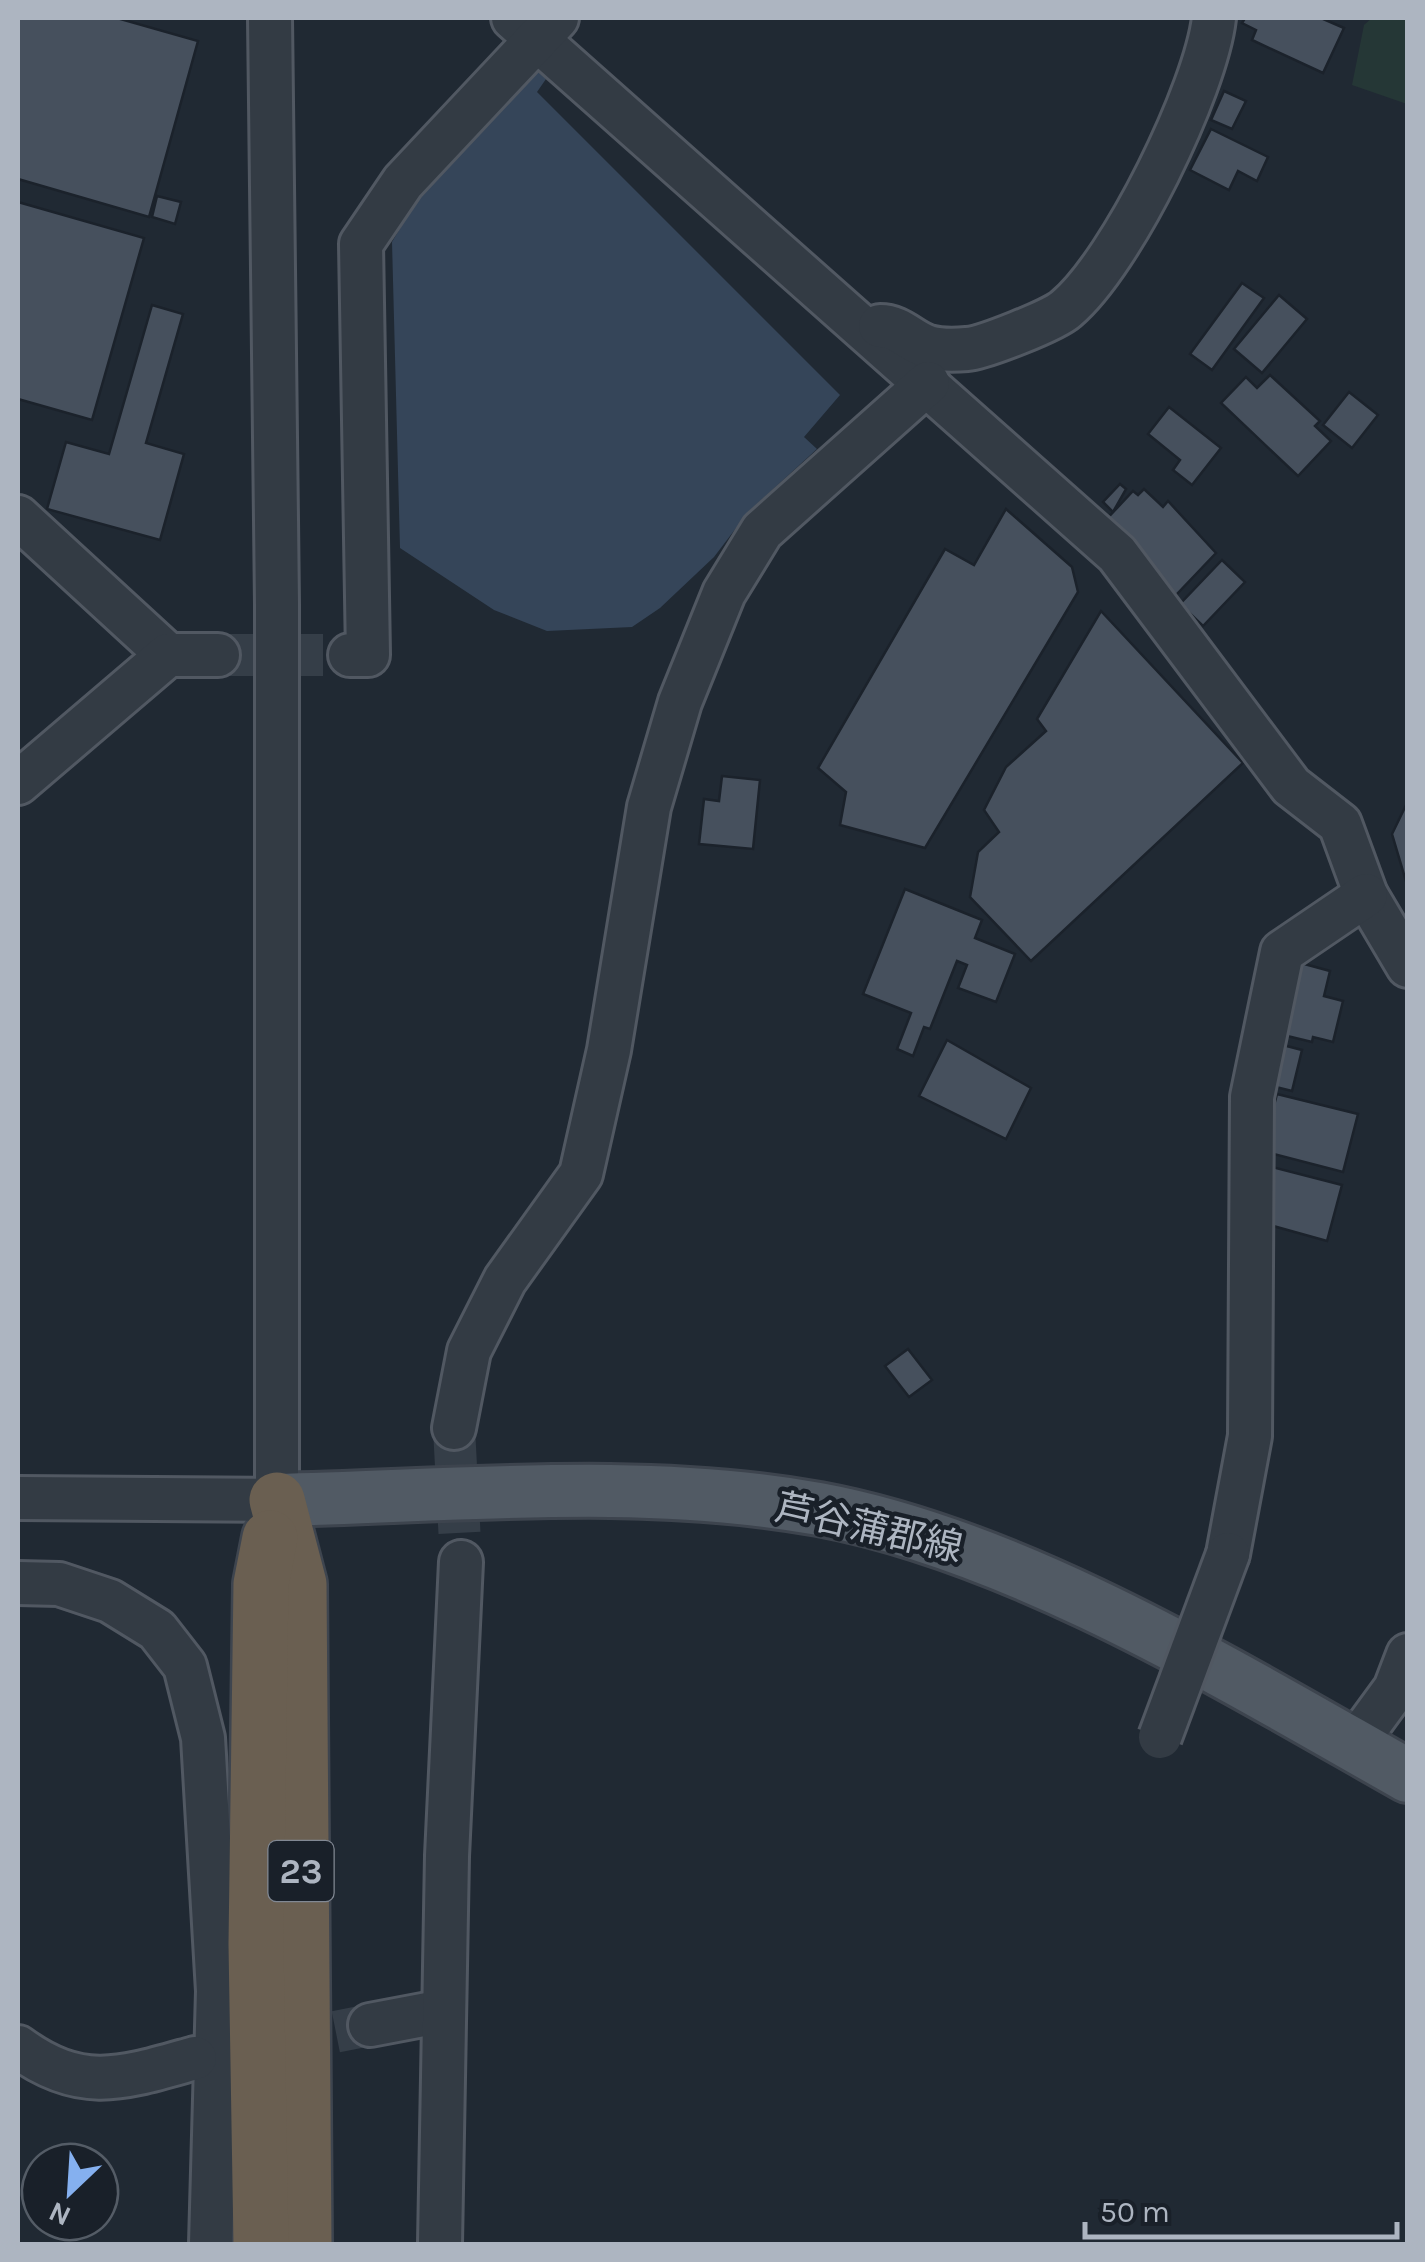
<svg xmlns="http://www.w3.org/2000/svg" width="1425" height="2262" viewBox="0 0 1425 2262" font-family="Karla,'Noto Sans JP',sans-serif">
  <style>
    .green { fill: #253736 }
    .water { fill: #354559 }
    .building { fill: #46505d; stroke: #1b222b; stroke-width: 2.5 }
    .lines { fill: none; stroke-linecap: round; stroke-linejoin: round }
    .minor-tunnel { stroke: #353e48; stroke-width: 42; stroke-dasharray: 42 21; stroke-linecap: butt }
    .minor-casing { stroke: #515862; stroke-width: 48 }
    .major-casing { stroke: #3d444e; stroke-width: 58 }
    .highway-casing { stroke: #3e454f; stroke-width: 60 }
    .minor { stroke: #333b44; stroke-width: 42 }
    .major { stroke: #515a64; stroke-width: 52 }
    .highway { stroke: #6a5f51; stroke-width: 55 }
    .minor-bridge-casing { stroke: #515862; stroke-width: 48; stroke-linecap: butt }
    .minor-bridge { stroke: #333b44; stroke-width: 42 }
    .labels { text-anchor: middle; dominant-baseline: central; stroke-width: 9; stroke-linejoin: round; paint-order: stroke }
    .shield { fill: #192029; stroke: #818893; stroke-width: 2.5 }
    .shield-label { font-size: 35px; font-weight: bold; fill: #adb5c1 }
    .street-label { font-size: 38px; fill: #adb5c1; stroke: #192029 }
  </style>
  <rect width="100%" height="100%" fill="#202933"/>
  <!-- green -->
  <path class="green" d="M1372,18h35v86l-55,-19 12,-60z"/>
  <!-- water -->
  <path class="water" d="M534,68l12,11 -9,13 303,303 -36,42 13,12 -68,62 -35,46 -54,51 -28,19 -85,4 -53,-21 -94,-62 -8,-306 29,-49z"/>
  <!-- building -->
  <g class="building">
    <path d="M18,18h99l81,23 -49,176 -131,-38z"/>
    <path d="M1245,18h76l23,10 -21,45 -71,-33 4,-10 -14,-7z"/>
    <path d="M1224,91l22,10 -14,28 -21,-9z"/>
    <path d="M1211,129l57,28 -11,24 -19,-10 -9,19 -39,-20z"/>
    <path d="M157,196l24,6 -6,22 -23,-7z"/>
    <path d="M18,202l126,36 -52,182 -74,-21z"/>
    <path d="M1242,283l22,15 -52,72 -22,-16z"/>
    <path d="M1279,295l28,24 -45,54 -28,-24z"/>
    <path d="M152,305l31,9 -37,129 38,11 -24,86 -113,-31 19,-67 43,12z"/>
    <path d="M1270,375l50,46 -5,5 16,15 -33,35 -77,-73 25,-26 11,11z"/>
    <path d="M1349,392l29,23 -26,33 -29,-23z"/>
    <path d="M1169,407l52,41 -29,37 -19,-15 7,-10 -32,-26z"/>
    <path d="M1120,484l6,5 -13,23 -10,-10z"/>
    <path d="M1144,489l19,18 5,-6 48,52 -40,42 -74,-71 31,-33 5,4z"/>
    <path d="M1006,509l66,58 6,25 -153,256 -85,-23 6,-33 -28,-24 127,-219 29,16z"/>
    <path d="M1222,560l23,22 -42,44 -23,-22z"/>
    <path d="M1101,611l142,152 -212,198 -61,-64 8,-45 21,-20 -15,-22 22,-43 40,-36 -9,-12z"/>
    <path d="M722,776l38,4 -7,69 -54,-5 5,-45 15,2z"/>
    <path d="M1408,801v87l-16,-54z"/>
    <path d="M905,889l77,31 -7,18 40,16 -19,48 -38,-14 9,-23 -10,-4 -27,68 -6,-2 -11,29 -16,-7 14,-36 -48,-19z"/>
    <path d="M1297,962l33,9 -6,25 19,5 -10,41 -20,-5 -1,5 -33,-8z"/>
    <path d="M947,1040l84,48 -25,51 -87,-43z"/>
    <path d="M1275,1043l27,7 -10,41 -28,-7z"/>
    <path d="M1277,1094l81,20 -15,58 -81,-21z"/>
    <path d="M1268,1166l74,19 -15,56 -72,-20z"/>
    <path d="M908,1349l24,31 -23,17 -24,-31z"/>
  </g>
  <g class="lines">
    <!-- minor-tunnel -->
    <g class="minor-tunnel">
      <path d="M218,655h132"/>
      <path d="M454,1428l7,134"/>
      <path d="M274,2044l96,-19"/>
    </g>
    <defs>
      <g id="minor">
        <path d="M513,18l604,536 174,232 49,38 26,71 42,71"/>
        <path d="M880,326c20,0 30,15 48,21 11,3 28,3 39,2 16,-1 87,-29 99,-40 56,-47 140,-220 148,-291"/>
        <path d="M18,517l150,138"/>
        <path d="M350,655h18l-7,-411 42,-62 154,-164"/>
        <path d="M18,783l150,-128h50"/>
        <path d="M454,1428l15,-77 36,-71 76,-106 28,-124 40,-243 31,-105 44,-109 38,-62 166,-148"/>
        <path d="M18,1498l259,2v-896l-7,-586"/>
        <path d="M1228,1554l22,-118 2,-339 30,-145 84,-57"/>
        <path d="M18,1583l41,1 51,17 47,29 28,36 18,72 15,253 -7,253"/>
        <path d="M1354,1745l41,-56 13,-34"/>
        <path d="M370,2025l74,-14"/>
        <path d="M18,2047c64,47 106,31 177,11"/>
        <path d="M440,2244l7,-388 14,-294"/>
      </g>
      <path id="major" d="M277,1500c179,-4 365,-23 542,9 200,37 412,167 589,267"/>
      <g id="highway">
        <path d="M277,1500l22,84 5,660"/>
        <path d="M261,2244l-5,-300 5,-360 9,-46"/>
      </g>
    </defs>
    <!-- minor casing -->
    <use href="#minor" class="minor-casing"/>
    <!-- major casing -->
    <use href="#major" class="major-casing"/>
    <!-- highway casing -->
    <use href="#highway" class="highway-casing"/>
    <!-- minor -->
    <use href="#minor" class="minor"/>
    <!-- major -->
    <use href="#major" class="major"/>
    <!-- highway -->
    <use href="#highway" class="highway"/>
    <defs>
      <path id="minor-bridge" d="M1160,1737l68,-183"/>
    </defs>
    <!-- minor-bridge casing -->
    <use href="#minor-bridge" class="minor-bridge-casing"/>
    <!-- minor-bridge -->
    <use href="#minor-bridge" class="minor-bridge"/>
  </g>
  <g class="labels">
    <!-- shield labels -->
    <rect class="shield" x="268.5" y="1841" width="65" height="60" rx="8"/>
    <g class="shield-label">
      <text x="301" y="1871">23</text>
    </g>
    <!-- street labels -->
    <g class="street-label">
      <text transform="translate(869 1528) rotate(13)">芦谷蒲郡線</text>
    </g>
  </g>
  <!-- border -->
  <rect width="1425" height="2262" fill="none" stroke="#adb5c1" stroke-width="40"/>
  <!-- north arrow -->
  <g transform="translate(70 2192) rotate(205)"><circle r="48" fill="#192029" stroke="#545c66" stroke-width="2.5"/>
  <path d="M0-8L18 38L0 25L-18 38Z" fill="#85b0ef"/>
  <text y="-15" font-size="28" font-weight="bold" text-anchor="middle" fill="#adb5c1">N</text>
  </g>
  <!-- scale -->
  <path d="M1085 2222v15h312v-15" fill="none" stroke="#adb5c1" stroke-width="5"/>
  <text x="1100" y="2222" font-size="30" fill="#adb5c1" stroke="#192029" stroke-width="8" paint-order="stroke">50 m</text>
</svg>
